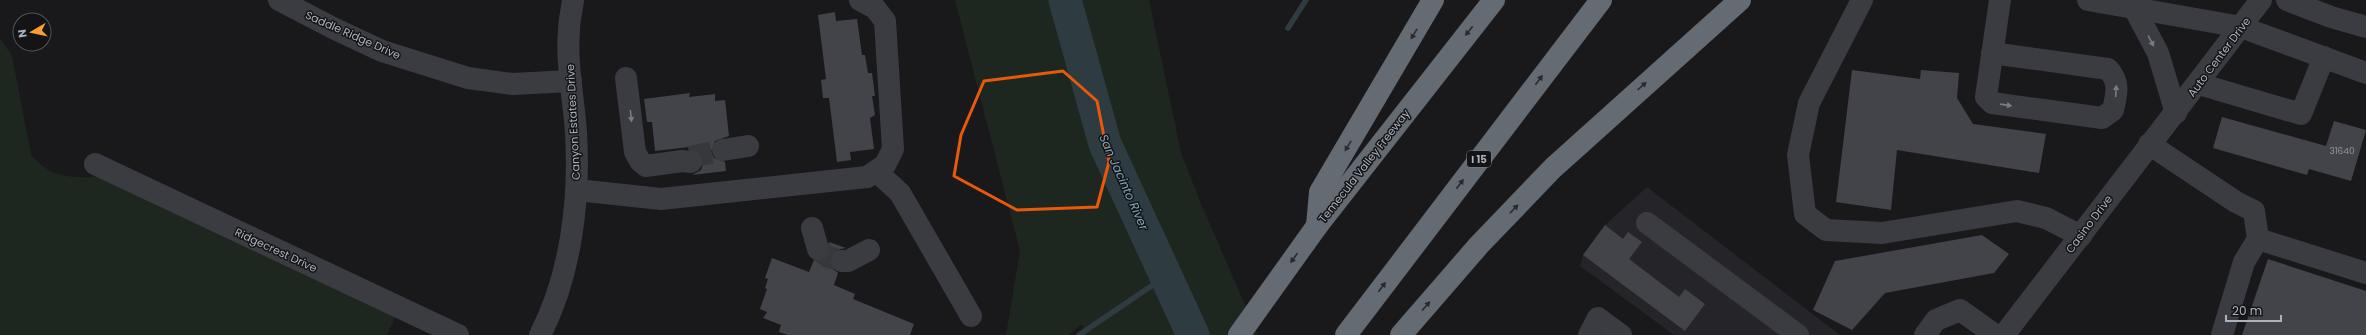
<svg xmlns="http://www.w3.org/2000/svg" width="2366" height="335" viewBox="0 0 2366 335" font-family="Poppins,sans-serif">
  <style>
    .built { fill: #252529 }
    .green { fill: #1e271f }
    .lines { fill: none; stroke-linecap: round; stroke-linejoin: round }
    .stream { stroke: #2e3b41; stroke-width: 5.5 }
    .river { stroke: #2e3b41; stroke-width: 33 }
    .building { fill: #434449 }
    .minor-tunnel { stroke: #36383c; stroke-width: 22; stroke-dasharray: 22 11; stroke-linecap: butt }
    .minor { stroke: #3a3c41; stroke-width: 22 }
    .highway { stroke: #656b72; stroke-width: 22 }
    .oneway { fill: #282a2e }
    .oneway2 { fill: #787d85 }
    .marked { fill: none; stroke: #e8590c; stroke-width: 3; stroke-linejoin: round }
    .labels { text-anchor: middle; dominant-baseline: central; stroke-width: 3; stroke-linejoin: round; paint-order: stroke }
    .number-label { font-size: 9px; fill: #91969f }
    .shield { fill: #141417; stroke: #7e838a; stroke-width: 1 }
    .shield-label { font-size: 10px; font-weight: bold; fill: #abb2bc }
    .street-label { font-size: 11px; fill: #abb2bc; stroke: #141417 }
    .water-label { font-size: 12px; font-style: italic; fill: #80a6b8; stroke: #141417 }
  </style>
  <rect width="100%" height="100%" fill="#19191c"/>
  <!-- built -->
  <path class="built" d="M1647,187l193,148h-166l-94,-69 3,-11 22,-30z"/>
  <!-- green -->
  <g class="green">
    <path d="M955,0h194l32,153 21,53 56,129h-173l-3,-11 -13,11h-63l14,-84z"/>
    <path d="M0,38l12,18 19,98c21,27 43,23 74,23l294,132 -12,26h-387z"/>
  </g>
  <g class="lines">
    <!-- stream -->
    <g class="stream">
      <path d="M1288,28l18,-28"/>
      <path d="M1079,335l87,-59"/>
    </g>
    <!-- river -->
    <path class="river" d="M1065,0l40,144 88,191"/>
  </g>
  <!-- building -->
  <g class="building">
    <path d="M835,12l1,9 21,-2 5,36h3l3,18h4l3,23h-3l3,19 -5,3 4,31 -24,3 1,8 -14,2 -8,-64h-6l-2,-18 5,-1 -8,-64z"/>
    <path d="M1852,70l68,9 1,-9 38,3 -2,25 16,26 73,10 -7,39 -142,-23 -6,60 -55,-8z"/>
    <path d="M690,93l-1,4 26,-3v7l10,-1 4,36 -14,5 -4,11 3,6 11,4 1,9 -34,4 9,-5 2,-6 -1,-7 -4,-5 -9,-5 -34,4 -3,-29h-5l-3,-23z"/>
    <path d="M2222,117l104,29 8,-25 32,9 -15,51 -42,-12 -2,6 -94,-27z"/>
    <path d="M1605,225l18,14 5,-7 14,10 -13,17 50,38 6,-8 20,15 -20,27 -102,-76z"/>
    <path d="M1982,235l27,19 -15,19 -109,20 -33,37 -39,-20 22,-49z"/>
    <path d="M829,242l17,6 -10,2 -5,5v12l7,6 -4,12 21,9 -2,5 61,25 -4,11h-122l-9,-3 2,-7 -18,-7 4,-6 -7,-3 7,-20 -2,-1 3,-9 -3,-1 7,-20 37,14 5,-12 7,1 6,-4 3,-5z"/>
    <path d="M2268,259l98,32v44h-124z"/>
  </g>
  <g class="lines">
    <!-- minor-tunnel -->
    <g class="minor-tunnel">
      <path d="M690,157l33,-7"/>
      <path d="M818,249l10,8 14,4"/>
    </g>
    <!-- minor -->
    <g class="minor">
      <path d="M279,0l56,29 47,22 86,27 44,6 59,-3"/>
      <path d="M1862,0l-53,103 -11,52 7,59 21,16 56,3 135,-22 29,7 35,18"/>
      <path d="M2088,0l153,27 125,46"/>
      <path d="M2287,0l44,17 35,10"/>
      <path d="M2133,6l25,47 18,60"/>
      <path d="M1992,53l116,16c12,13 9,24 5,41l-11,8 -110,-15 -6,-6 14,-97"/>
      <path d="M626,78l9,74 5,9 6,5 36,-5 9,1"/>
      <path d="M2199,84l102,30 23,-57"/>
      <path d="M2149,144l87,58 18,9 4,28 108,34"/>
      <path d="M723,150l25,-4"/>
      <path d="M95,164l363,171"/>
      <path d="M876,171l24,22 71,123"/>
      <path d="M577,190l84,9 206,-22 18,-12 8,-16 -8,-128 -10,-13 -15,-8"/>
      <path d="M1647,223l151,112"/>
      <path d="M812,228l6,21"/>
      <path d="M842,261h6l21,-11"/>
      <path d="M540,335c31,-60 40,-135 36,-202 -2,-33 -10,-69 -7,-103 0,-10 3,-20 4,-30"/>
      <path d="M1589,335l9,-17 23,17"/>
      <path d="M1925,335l11,-15 24,-10 35,25"/>
      <path d="M2004,335l257,-335"/>
      <path d="M2222,335l22,-73 14,-23"/>
    </g>
    <!-- highway -->
    <g class="highway">
      <path d="M1317,226l3,-34 113,-192"/>
      <path d="M1239,335l78,-109 177,-226"/>
      <path d="M1346,335l255,-335"/>
      <path d="M1401,335l78,-90 74,-77 187,-168"/>
    </g>
  </g>
  <!-- one-way arrows -->
  <defs><path id="oneway-solid" d="M-6-.8H1V-3.2L6.5 0L1 3.2V.8H-6Z"/></defs>
  <g class="oneway">
    <use href="#oneway-solid" transform="translate(1469 31) rotate(128)"/>
    <use href="#oneway-solid" transform="translate(1414 34) rotate(121)"/>
    <use href="#oneway-solid" transform="translate(1539 80) rotate(-53)"/>
    <use href="#oneway-solid" transform="translate(1642 86) rotate(-42)"/>
    <use href="#oneway-solid" transform="translate(1348 146) rotate(121)"/>
    <use href="#oneway-solid" transform="translate(1460 184) rotate(-53)"/>
    <use href="#oneway-solid" transform="translate(1514 209) rotate(-46)"/>
    <use href="#oneway-solid" transform="translate(1294 258) rotate(126)"/>
    <use href="#oneway-solid" transform="translate(1382 287) rotate(-53)"/>
    <use href="#oneway-solid" transform="translate(1426 306) rotate(-49)"/>
  </g>
  <g class="oneway2">
    <use href="#oneway-solid" transform="translate(2151 41) rotate(62)"/>
    <use href="#oneway-solid" transform="translate(2116 91) rotate(-86)"/>
    <use href="#oneway-solid" transform="translate(2006 105) rotate(8)"/>
    <use href="#oneway-solid" transform="translate(631 116) rotate(84)"/>
  </g>
  <!-- marked area -->
  <path class="marked" d="M1063,71l34,30 12,61 -12,45 -80,3 -63,-34 7,-41 23,-54z"/>
  <g class="labels">
    <!-- number labels -->
    <g class="number-label">
      <text x="2342" y="151">31640</text>
    </g>
    <!-- shield labels -->
    <rect class="shield" x="1467" y="151" width="24" height="16" rx="3"/>
    <g class="shield-label">
      <text x="1479" y="159">I 15</text>
    </g>
    <!-- street labels -->
    <g class="street-label">
      <text transform="translate(353 35) rotate(24)">Saddle Ridge Drive</text>
      <text transform="translate(2219 57) rotate(-53)">Auto Center Drive</text>
      <text transform="translate(573 122) rotate(-93)">Canyon Estates Drive</text>
      <text transform="translate(1364 166) rotate(-52)">Temecula Valley Freeway</text>
      <text transform="translate(2089 224) rotate(-53)">Casino Drive</text>
      <text transform="translate(276 250) rotate(25)">Ridgecrest Drive</text>
    </g>
    <!-- water labels -->
    <g class="water-label">
      <text transform="translate(1124 182) rotate(66)">San Jacinto River</text>
    </g>
  </g>
  <!-- north arrow -->
  <g transform="translate(32 32) rotate(261)"><circle r="19" fill="#141417" stroke="#505359"/>
  <path d="M0-3L7 15L0 10L-7 15Z" fill="#fd9c30"/>
  <text y="-6" font-size="11" font-weight="bold" text-anchor="middle" fill="#abb2bc">N</text>
  </g>
  <!-- scale -->
  <path d="M2226 315v6h55v-6" fill="none" stroke="#abb2bc" stroke-width="2"/>
  <text x="2232" y="315" font-size="12" fill="#abb2bc" stroke="#141417" stroke-width="3" paint-order="stroke">20 m</text>
</svg>
